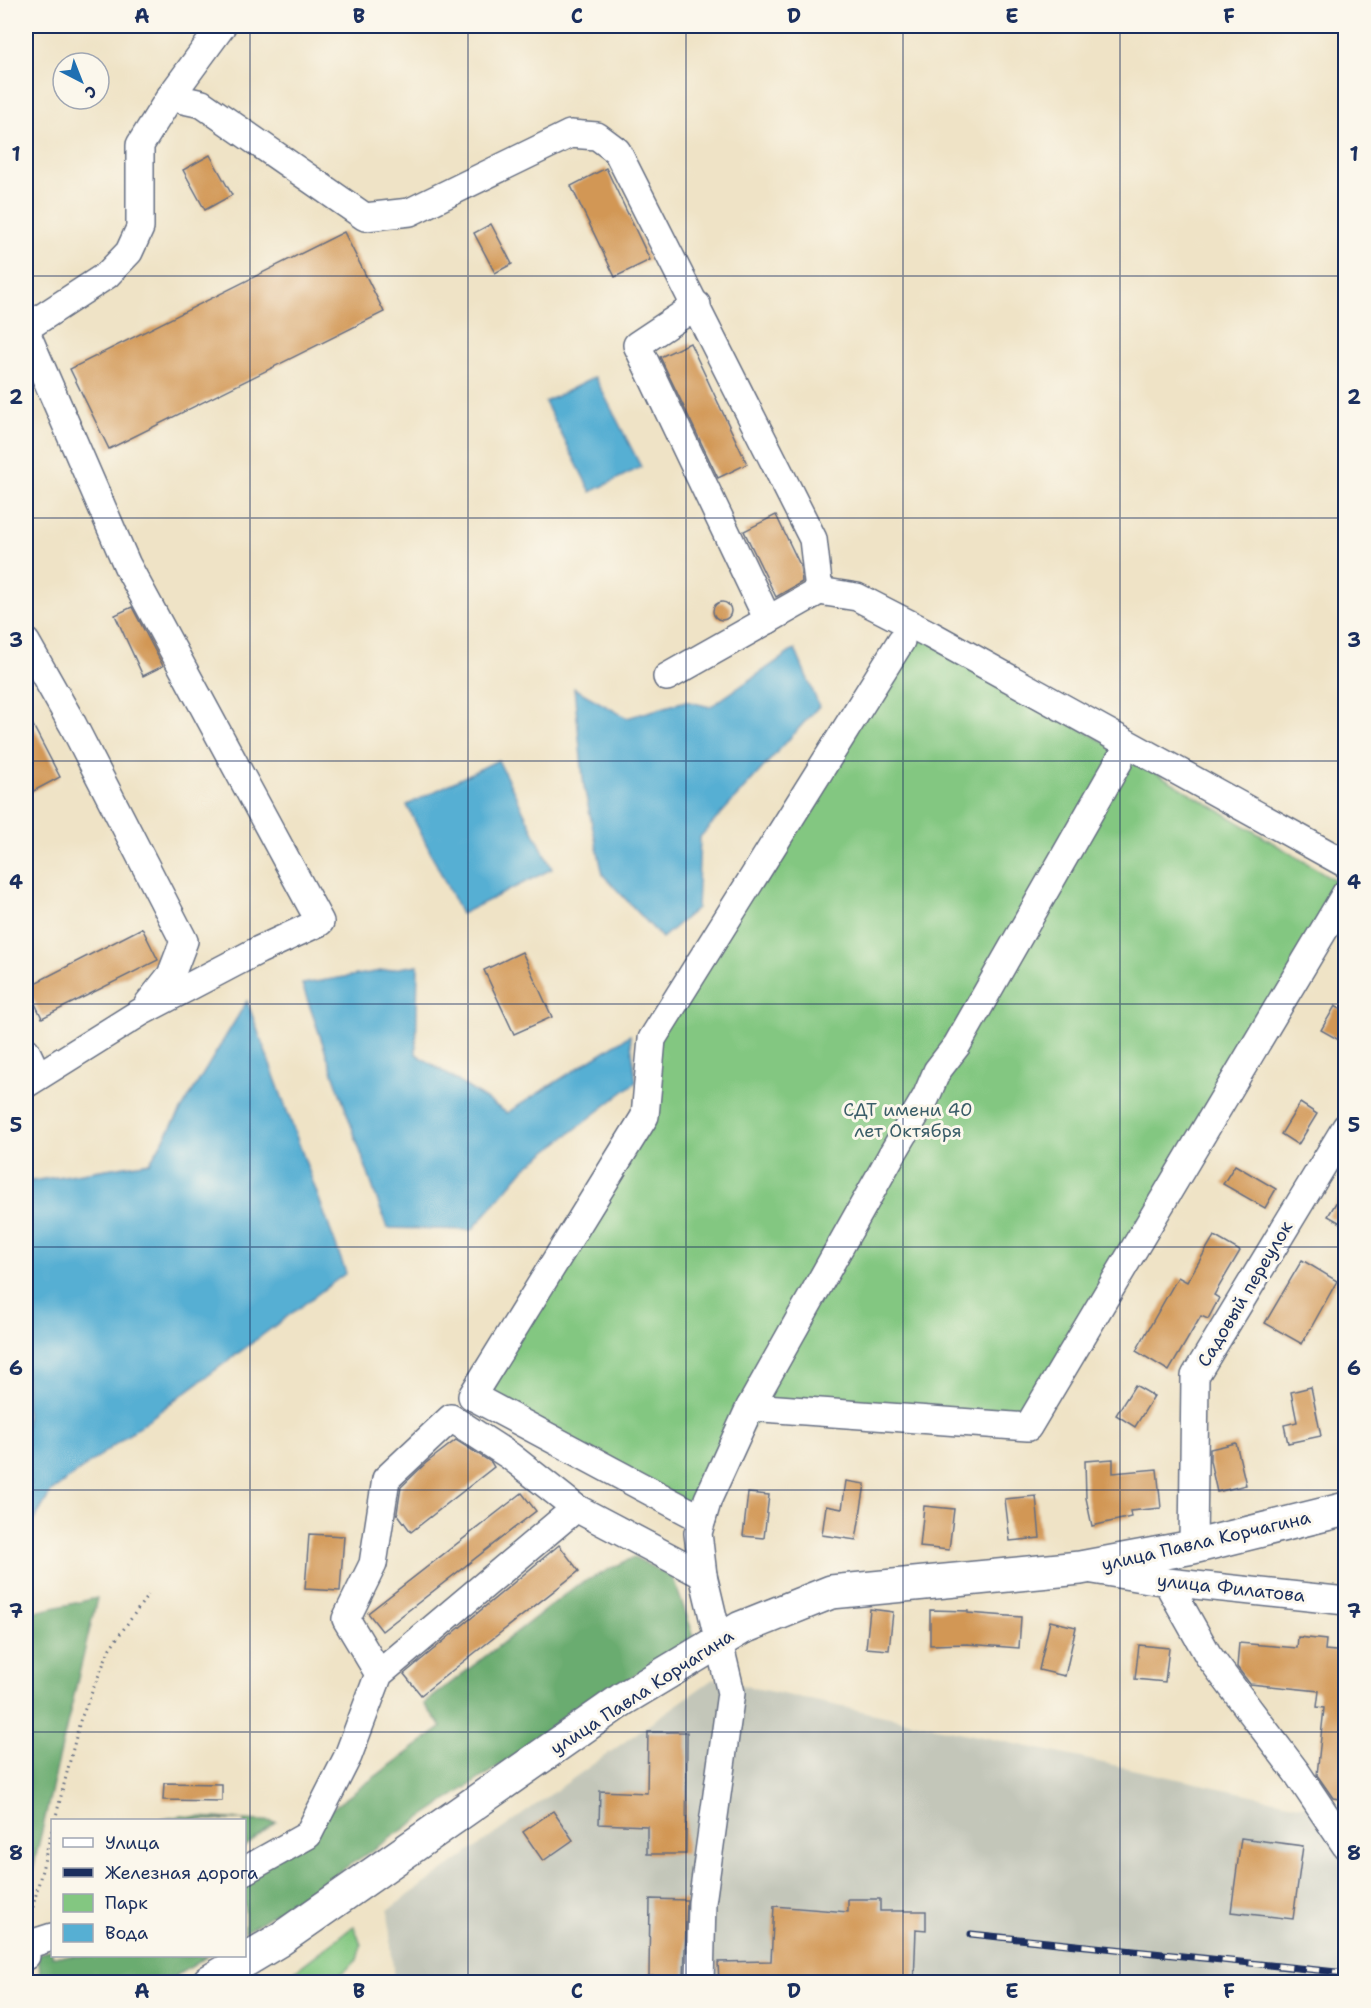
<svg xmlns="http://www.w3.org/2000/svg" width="1371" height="2008" viewBox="0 0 1371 2008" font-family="'Shantell Sans',sans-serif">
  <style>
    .industrial { fill: #c3c6b9 }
    .green { fill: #83c781; stroke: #4f7b70; stroke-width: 1.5 }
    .forest { fill: #6aac6f; stroke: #426e66; stroke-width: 1.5 }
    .water { fill: #56afd3; stroke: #386f98; stroke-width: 1.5 }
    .building { fill: #d29755 }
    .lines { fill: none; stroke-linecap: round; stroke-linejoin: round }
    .minor-casing { stroke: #656e82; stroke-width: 30 }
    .major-casing { stroke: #656e82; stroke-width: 36 }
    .path { stroke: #656e82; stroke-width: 3; stroke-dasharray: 1.5 4.5; stroke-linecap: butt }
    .minor { stroke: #fff; stroke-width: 27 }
    .major { stroke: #fff; stroke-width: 33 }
    .rail-casing { stroke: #1b2f5e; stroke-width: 7 }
    .rail { stroke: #fbf7ec; stroke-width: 4.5; stroke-dasharray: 14; stroke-linecap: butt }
    .grid { fill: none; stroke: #1b2f5e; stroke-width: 1.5; stroke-opacity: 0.55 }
    .labels { text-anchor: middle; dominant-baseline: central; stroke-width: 6; stroke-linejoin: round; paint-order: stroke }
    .park-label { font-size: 18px; fill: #3a5d68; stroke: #fbf7ec }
    .street-label { font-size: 18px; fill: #1b2f5e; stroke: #fbf7ec }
    .neatline { fill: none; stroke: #1b2f5e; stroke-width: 2 }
    .grid-label { font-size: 20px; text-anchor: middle; font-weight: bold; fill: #1b2f5e }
  </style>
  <rect width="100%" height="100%" fill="#fbf7ec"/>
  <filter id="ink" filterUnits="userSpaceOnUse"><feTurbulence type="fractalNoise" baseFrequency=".0167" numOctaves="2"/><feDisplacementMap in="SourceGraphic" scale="12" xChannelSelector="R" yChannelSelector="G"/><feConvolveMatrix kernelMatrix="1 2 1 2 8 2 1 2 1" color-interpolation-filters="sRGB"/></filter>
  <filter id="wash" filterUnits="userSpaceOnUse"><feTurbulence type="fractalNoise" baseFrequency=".008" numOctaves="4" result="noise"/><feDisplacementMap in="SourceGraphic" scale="24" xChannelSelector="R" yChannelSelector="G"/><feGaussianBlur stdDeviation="1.35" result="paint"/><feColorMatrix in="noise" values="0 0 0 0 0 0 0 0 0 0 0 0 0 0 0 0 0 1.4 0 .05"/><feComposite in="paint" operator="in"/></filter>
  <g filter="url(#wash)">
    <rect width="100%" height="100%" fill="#efe3c6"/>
    <!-- industrial -->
    <path class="industrial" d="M713,1679l632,136v167h-951l-6,-72z"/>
    <!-- green -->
    <g class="green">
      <path d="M909,629l209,121 227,136 -317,541 -273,-5 -48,97 -235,-123 173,-280 7,-77z"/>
      <path d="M354,1926l7,19 -4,15 -13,12 -17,10h-40l-4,-2z"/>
    </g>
    <!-- forest -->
    <g class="forest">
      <path d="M634,1557l39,21 21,58 -332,221 -117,75 -1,-58 198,-147 -18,-23 152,-118z"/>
      <path d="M97,1598l-71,300v-284z"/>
      <path d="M180,1816l96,6 -31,25 -1,-27h-85z"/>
      <path d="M52,1949v7h156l-39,24 -9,2h-119l-3,-28z"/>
    </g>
    <!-- water -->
    <g class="water">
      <path d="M595,377l46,90 -50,25 -46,-90z"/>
      <path d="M795,649l24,57 -119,131 -3,71 -35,30 -59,-63 -19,-88 -10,-99 53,30 59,-17 24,6z"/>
      <path d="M498,760l54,109 -91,45 -54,-109z"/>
      <path d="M418,965l-2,89 91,59 123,-78 6,47 -112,87 -52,61 -85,-2 -85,-244z"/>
      <path d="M247,1001l99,272 -295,219 -25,42v-352l124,-20z"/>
    </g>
    <g id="blocks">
      <!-- building -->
      <g class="building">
        <path d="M210,155l22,40 -27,15 -22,-40z"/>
        <path d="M606,168l44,92 -35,17 -44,-91z"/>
        <path d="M491,224l21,40 -17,9 -21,-40z"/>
        <path d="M344,232l40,80 -275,137 -39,-80z"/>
        <path d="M690,343l57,121 -29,14 -58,-121z"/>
        <path d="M776,515l24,50 2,17 -26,15 -32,-66z"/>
        <circle cx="722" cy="611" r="9"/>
        <path d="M132,607l31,59 -20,10 -28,-61z"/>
        <path d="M26,712l34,65 -34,18z"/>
        <path d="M142,928l16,32 -116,58 -15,-31z"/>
        <path d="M522,952l30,65 -38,17 -30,-64z"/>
        <path d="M1335,1006l11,6v32l-25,-14z"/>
        <path d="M1300,1103l17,11 -19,31 -17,-11z"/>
        <path d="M1235,1165l41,24 -11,19 -42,-24z"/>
        <path d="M1346,1186v40l-18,-10z"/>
        <path d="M1214,1236l26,15 -26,44 5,3 -11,21 -7,-3 -32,55 -33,-20 42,-74 9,5z"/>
        <path d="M1302,1260l35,21 -35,63 -37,-21z"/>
        <path d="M1135,1385l19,11 -19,31 -19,-12z"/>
        <path d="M1311,1387l10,49 -33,7 -4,-18 13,-3 -6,-30z"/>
        <path d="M456,1440l35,22 3,5 -83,65 -14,-19 4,-26 25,-24z"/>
        <path d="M1236,1443l10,42 -29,7 -7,-31v-12z"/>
        <path d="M1113,1459v14l44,-4 4,39 -31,3 1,6 -39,9 -6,-28 -1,-37z"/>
        <path d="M846,1481l19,3 -9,56 -34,-5 4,-29 16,3z"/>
        <path d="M522,1493l14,18 -154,120 -14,-18z"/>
        <path d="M748,1493l21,2 -5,43 -21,-2z"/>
        <path d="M1036,1496l4,42 -30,3 -5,-42z"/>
        <path d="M924,1506l30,3 -5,41 -29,-3z"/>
        <path d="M309,1534l35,2 -4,55 -35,-2z"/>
        <path d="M559,1545l20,26 -158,124 -17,-21z"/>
        <path d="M870,1609l23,3 -4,38 -23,-2z"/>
        <path d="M930,1610l38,1v2l53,4 -2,31 -52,-4 -37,1z"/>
        <path d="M1050,1621l26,6 -11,49 -26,-6z"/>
        <path d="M1298,1637l28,3 -1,10 21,2v148l-13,-2 -16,-23 7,-67 -7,-1 2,-16 -69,-7 -13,-17 2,-24 58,5z"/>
        <path d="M1139,1645l30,3 -4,34 -30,-3z"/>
        <path d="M648,1732h39l-1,122h-39v-28l-48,-2 1,-33 47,2z"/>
        <path d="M164,1783l58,1v17l-59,-1z"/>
        <path d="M553,1811l20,29 -30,21 -20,-29z"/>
        <path d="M1241,1838l62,8 -10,73 -62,-7z"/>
        <path d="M650,1899l37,1 -3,77 -35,-1z"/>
        <path d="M848,1899h32v12h46v19l-10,-1 -2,54h-195l-1,-21 53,-1 3,-55 74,6z"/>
      </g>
    </g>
  </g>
  <g filter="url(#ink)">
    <use href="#blocks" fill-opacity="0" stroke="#656e82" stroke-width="1.5"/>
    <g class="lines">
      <defs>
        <g id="minor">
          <path d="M170,97l32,7 163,113 45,-5 160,-78 27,2 20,15 196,388 6,52 -152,86"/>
          <path d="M697,305l-60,40 131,275"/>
          <path d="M26,328l81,-53 22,-23 11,-24v-83l30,-48 52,-71"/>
          <path d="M26,332l101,233 193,357 -61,28 -118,62 -115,72"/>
          <path d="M819,591l38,6 74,38 415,229"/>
          <path d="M26,642l47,83 111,216 -13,34 -23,29"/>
          <path d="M26,1051l12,25"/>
          <path d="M750,1407l278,20 318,-534"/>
          <path d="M576,1508l127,67 28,118 -29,210 -2,79"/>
          <path d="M702,1519l-230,-123 173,-280 7,-77 249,-398"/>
          <path d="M1193,1547l2,-171 151,-249"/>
          <path d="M1093,1570l74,12 179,19"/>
          <path d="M703,1575l-5,-42 10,-34 42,-92 141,-251 35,-59 11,-26 20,-26 162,-284"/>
          <path d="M1167,1582l41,73 89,118 49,73"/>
          <path d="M244,1871l64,-36 40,-79 31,-82 197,-166 -66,-52 -59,-38 -65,61 -13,85 -27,55 33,55"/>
          <path d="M26,1956l1,-11 25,-8"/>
        </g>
        <path id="major" d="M209,1982l70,-42 344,-241 118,-71 90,-36 249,-24 113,-21 153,-38"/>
      </defs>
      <!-- minor casing -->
      <use href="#minor" class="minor-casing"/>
      <!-- major casing -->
      <use href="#major" class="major-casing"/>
      <!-- path -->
      <g class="path">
        <path d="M55,1820l25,-99 30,-73 38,-53"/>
        <path d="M30,1919l22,-90"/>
      </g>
      <!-- minor -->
      <use href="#minor" class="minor"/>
      <!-- major -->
      <use href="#major" class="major"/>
      <defs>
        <path id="rail" d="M971,1934l375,39"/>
      </defs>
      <!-- rail casing -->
      <use href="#rail" class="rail-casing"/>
      <!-- rail -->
      <use href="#rail" class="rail"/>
    </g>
  </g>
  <!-- grid -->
  <path class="grid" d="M250,26v1956M468,26v1956M686,26v1956M903,26v1956M1120,26v1956M26,276h1320M26,518h1320M26,761h1320M26,1004h1320M26,1247h1320M26,1490h1320M26,1732h1320"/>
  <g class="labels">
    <!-- park labels -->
    <g class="park-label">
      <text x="908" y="1110">СДТ имени 40<tspan x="908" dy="21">лет Октября</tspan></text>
    </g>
    <!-- street labels -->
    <g class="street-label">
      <text transform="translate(1245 1294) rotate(-59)">Садовый переулок</text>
      <text transform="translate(1206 1541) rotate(-13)">улица Павла Корчагина</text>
      <text transform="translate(1231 1588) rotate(6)">улица Филатова</text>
      <text transform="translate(642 1692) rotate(-33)">улица Павла Корчагина</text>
    </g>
  </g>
  <!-- margin -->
  <rect width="1371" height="2008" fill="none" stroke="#fbf7ec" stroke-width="66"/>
  <!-- legend -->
  <rect x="51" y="1819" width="195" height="138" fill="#fbf7ec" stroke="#a1a7b3" stroke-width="1.5"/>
  <rect x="63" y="1838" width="30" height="9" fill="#ffffff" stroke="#a1a7b3" stroke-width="1.5"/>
  <text x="105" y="1849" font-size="18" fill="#1b2f5e">Улица</text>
  <rect x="63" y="1868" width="30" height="9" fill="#1b2f5e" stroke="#a1a7b3" stroke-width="1.5"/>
  <text x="105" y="1879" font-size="18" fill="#1b2f5e">Железная дорога</text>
  <rect x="63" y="1894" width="30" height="18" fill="#83c781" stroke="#a1a7b3" stroke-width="1.5"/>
  <text x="105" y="1909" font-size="18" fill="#1b2f5e">Парк</text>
  <rect x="63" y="1924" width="30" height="18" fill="#56afd3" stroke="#a1a7b3" stroke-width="1.5"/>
  <text x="105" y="1939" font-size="18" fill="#1b2f5e">Вода</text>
  <!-- north arrow -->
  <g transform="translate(81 81) rotate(138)"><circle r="28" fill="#fbf7ec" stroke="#a1a7b3" stroke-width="1.5"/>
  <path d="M0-4.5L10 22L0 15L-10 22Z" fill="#1f6fb2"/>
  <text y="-9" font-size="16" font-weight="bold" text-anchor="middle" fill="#1b2f5e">С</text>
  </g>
  <rect x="33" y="33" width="1305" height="1942" class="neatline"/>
  <g class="grid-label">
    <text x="142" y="23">A</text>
    <text x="359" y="23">B</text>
    <text x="577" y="23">C</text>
    <text x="794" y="23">D</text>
    <text x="1012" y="23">E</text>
    <text x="1229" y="23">F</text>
    <text x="16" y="161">1</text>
    <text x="1354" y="161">1</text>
    <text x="16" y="404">2</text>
    <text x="1354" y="404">2</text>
    <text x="16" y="647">3</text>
    <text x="1354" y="647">3</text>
    <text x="16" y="889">4</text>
    <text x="1354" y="889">4</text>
    <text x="16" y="1132">5</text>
    <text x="1354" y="1132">5</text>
    <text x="16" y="1375">6</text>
    <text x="1354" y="1375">6</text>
    <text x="16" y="1618">7</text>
    <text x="1354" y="1618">7</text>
    <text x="16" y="1860">8</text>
    <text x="1354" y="1860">8</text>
    <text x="142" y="1998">A</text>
    <text x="359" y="1998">B</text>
    <text x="577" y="1998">C</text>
    <text x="794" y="1998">D</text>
    <text x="1012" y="1998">E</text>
    <text x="1229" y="1998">F</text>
  </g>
</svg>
